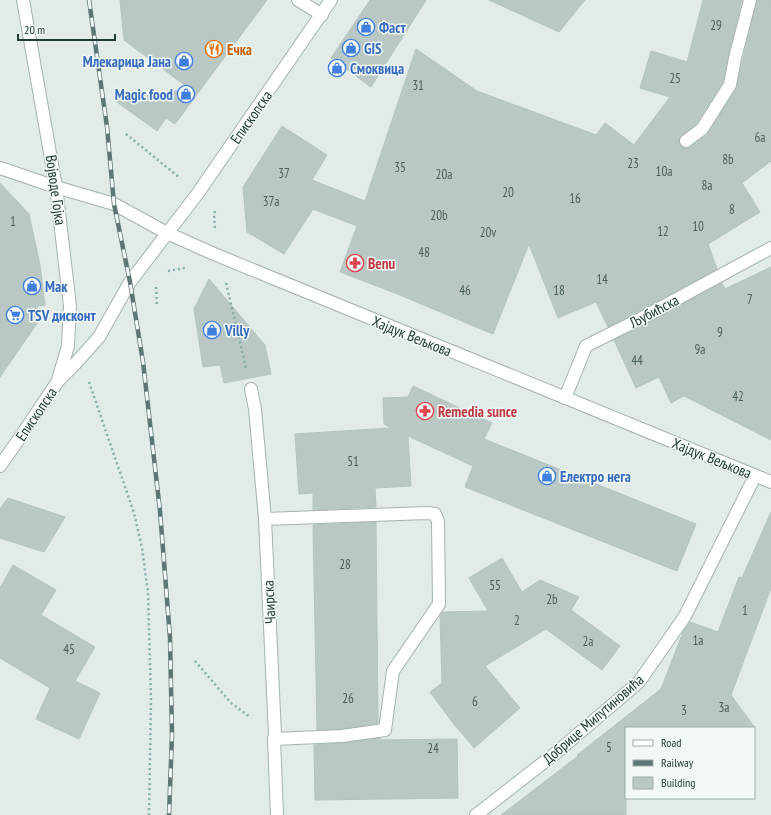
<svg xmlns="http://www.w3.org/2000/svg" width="771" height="815" viewBox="0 0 771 815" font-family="'PT Sans Narrow',sans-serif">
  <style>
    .building { fill: #b9c8c5; stroke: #b3c4c1 }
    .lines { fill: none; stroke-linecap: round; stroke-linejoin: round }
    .minor-casing { stroke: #a4b3b0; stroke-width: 14 }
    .path { stroke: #82ada9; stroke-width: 2.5; stroke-dasharray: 2 3; stroke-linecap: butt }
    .minor { stroke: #fff; stroke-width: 12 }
    .rail-casing { stroke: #5c7675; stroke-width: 4.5 }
    .rail { stroke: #f1f8f6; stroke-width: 3; stroke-dasharray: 9; stroke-linecap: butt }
    .labels { text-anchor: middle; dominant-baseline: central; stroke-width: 3; stroke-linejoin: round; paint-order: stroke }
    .number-label { font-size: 13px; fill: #485e5c }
    .shop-label { font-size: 15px; font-weight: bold; fill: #366cbe; stroke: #f1f8f6; text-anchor: start }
    .food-label { font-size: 15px; font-weight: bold; fill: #c56008; stroke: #f1f8f6; text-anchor: start }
    .street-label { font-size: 15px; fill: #223b39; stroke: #f1f8f6 }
    .health-label { font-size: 15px; font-weight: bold; fill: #be3a42; stroke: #f1f8f6; text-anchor: start }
  </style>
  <rect width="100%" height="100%" fill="#e1ebe8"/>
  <!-- building -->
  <g class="building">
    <path d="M120,0h147l-92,124 -9,-6 -9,13 -43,-31 76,-11 -66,-49z"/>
    <path d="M370,0h56l-55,87 -40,-29z"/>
    <path d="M489,0h96l-26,32z"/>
    <path d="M703,0h39l-14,56 -5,26 -27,42 -17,14 1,7 3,3h4l20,-13 29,-46 21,-89h14v161l-29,22 18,29 -52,32 9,25 -80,43 -29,15 -12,-25 -38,16 -29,-74 -36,90 -98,-41 -55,-21 17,-46 -44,-17 -29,45 -37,-22 -4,-45 39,-61 45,29 -15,25 53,21 51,-152 61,42 119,44 9,-12 29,22 36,-48 -30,-9 11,-37 36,11z"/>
    <path d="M0,183l29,31 11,51 5,40 -8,1 1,16 -38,55z"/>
    <path d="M771,267v173l-87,-44 -13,7 -12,-26 -23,11 -22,-48 108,-57 3,6z"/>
    <path d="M209,279l56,66 6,29 -47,9 -4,-18 -17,2 -9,-58z"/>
    <path d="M413,386l79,37 -8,16 212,85 -19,47 -212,-84 8,-21 -65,-30 3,50 -36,2 1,19 -63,3v-17l-14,1 -4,-60 96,-6 -7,-4 -1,-26 25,-1z"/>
    <path d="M8,498l57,19 -21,35 -44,-14v-29z"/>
    <path d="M771,512v76l-40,107 24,33h-129v87h-125l77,-59 -1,-1 84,-66 22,-57 7,-10 28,10 21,-55 3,1z"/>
    <path d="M376,522l2,201 -37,6 -24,1 -4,-205z"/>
    <path d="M502,558l20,34 18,-12 39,17 -8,13 49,36 -18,24 -56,-41 -61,37 35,42 -46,40 -21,-25 -23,-31 12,-9 -2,-67 3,-4 45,-1 -19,-33z"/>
    <path d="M13,565l43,25 -15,25 54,32 -20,34 25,12 -21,46 -43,-20 14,-31 -50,-30v-70z"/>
    <path d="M380,738v2l77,-1 1,59 -143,2 -1,-55 29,-2z"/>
  </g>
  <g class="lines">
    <defs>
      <g id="minor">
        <path d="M23,0l33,187 14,119 -2,40 -10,34"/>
        <path d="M298,0l24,15"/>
        <path d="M686,141l16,-12 28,-44 5,-27 15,-58"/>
        <path d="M0,168l56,19 58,17 53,29 47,21 557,228"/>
        <path d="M251,389l4,20 10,110 10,216 -1,4 3,76"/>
        <path d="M565,398l21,-52 54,-27 131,-71"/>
        <path d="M0,466l19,-27 39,-58 17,-17 24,-27 31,-55 68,-89 133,-193"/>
        <path d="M265,519l162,-6 8,1 3,7 1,83 -46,67 -8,59 -43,6 -68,3"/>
        <path d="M476,815l81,-63 82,-70 46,-66 70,-140"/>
      </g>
    </defs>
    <!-- minor casing -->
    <use href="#minor" class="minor-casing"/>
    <!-- path -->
    <g class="path">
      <path d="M126,134l54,44"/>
      <path d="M215,211l-1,4 1,14"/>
      <path d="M168,271l17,-3"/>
      <path d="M226,283l20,85"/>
      <path d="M156,287l1,20"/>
      <path d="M89,382l45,131 8,35 6,45 3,107 -2,115"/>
      <path d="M195,661l36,42 19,14"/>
    </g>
    <!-- minor -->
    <use href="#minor" class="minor"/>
    <defs>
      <path id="rail" d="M89,0l18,127 7,77 16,78 13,80 17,149 10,127 2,97 -3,80"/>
    </defs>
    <!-- rail casing -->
    <use href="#rail" class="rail-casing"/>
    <!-- rail -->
    <use href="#rail" class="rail"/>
  </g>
  <!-- icons -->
  <defs>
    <symbol id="shop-ring" viewBox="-11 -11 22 22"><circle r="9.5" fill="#f1f8f6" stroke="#3f7fe0" stroke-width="1.5"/><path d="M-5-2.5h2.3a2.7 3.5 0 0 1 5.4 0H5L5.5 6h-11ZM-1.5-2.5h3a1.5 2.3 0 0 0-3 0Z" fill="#3f7fe0"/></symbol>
    <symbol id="restaurant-ring" viewBox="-11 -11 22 22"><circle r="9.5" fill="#f1f8f6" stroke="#e8710a" stroke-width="1.5"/><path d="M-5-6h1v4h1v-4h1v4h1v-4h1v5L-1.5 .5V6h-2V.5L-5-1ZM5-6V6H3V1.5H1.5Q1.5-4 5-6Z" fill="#e8710a"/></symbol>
    <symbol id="pharmacy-ring" viewBox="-11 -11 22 22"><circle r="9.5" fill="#f1f8f6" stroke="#e0444e" stroke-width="1.5"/><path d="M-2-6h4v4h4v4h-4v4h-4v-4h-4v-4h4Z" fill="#e0444e"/></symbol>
    <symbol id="supermarket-ring" viewBox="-11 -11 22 22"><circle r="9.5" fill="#f1f8f6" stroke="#3f7fe0" stroke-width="1.5"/><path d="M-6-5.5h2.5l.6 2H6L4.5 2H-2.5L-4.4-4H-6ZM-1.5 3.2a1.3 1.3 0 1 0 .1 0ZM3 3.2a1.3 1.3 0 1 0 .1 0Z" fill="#3f7fe0"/></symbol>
  </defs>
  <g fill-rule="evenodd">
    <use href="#shop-ring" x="356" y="17" width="20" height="20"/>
    <use href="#shop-ring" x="341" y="38" width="20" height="20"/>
    <use href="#restaurant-ring" x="204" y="39" width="20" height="20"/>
    <use href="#shop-ring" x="174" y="51" width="20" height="20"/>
    <use href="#shop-ring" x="327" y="58" width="20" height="20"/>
    <use href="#shop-ring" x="176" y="84" width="20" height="20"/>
    <use href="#pharmacy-ring" x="345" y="253" width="20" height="20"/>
    <use href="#shop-ring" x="22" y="276" width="20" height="20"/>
    <use href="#supermarket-ring" x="5" y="305" width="20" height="20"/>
    <use href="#shop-ring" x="202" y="320" width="20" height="20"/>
    <use href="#pharmacy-ring" x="415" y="401" width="20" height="20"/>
    <use href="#shop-ring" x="537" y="466" width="20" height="20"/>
  </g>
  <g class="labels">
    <!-- number labels -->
    <g class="number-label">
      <text x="716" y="25">29</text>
      <text x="675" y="78">25</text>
      <text x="418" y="85">31</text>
      <text x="760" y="137">6a</text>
      <text x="728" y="159">8b</text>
      <text x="633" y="163">23</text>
      <text x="400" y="167">35</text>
      <text x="664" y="171">10a</text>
      <text x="284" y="173">37</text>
      <text x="444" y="174">20a</text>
      <text x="707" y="185">8a</text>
      <text x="508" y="192">20</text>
      <text x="575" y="198">16</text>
      <text x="271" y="201">37a</text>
      <text x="732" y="209">8</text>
      <text x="439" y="215">20b</text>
      <text x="13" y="221">1</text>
      <text x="698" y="226">10</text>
      <text x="663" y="231">12</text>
      <text x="488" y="232">20v</text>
      <text x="424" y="252">48</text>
      <text x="602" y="279">14</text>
      <text x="465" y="290">46</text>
      <text x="559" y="290">18</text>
      <text x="750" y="299">7</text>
      <text x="720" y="332">9</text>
      <text x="700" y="349">9a</text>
      <text x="637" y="360">44</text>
      <text x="738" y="396">42</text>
      <text x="353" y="461">51</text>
      <text x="345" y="564">28</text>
      <text x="495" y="585">55</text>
      <text x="552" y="599">2b</text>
      <text x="745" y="610">1</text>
      <text x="517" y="620">2</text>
      <text x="698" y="640">1a</text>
      <text x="588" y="641">2a</text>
      <text x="69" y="649">45</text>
      <text x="348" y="698">26</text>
      <text x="475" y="701">6</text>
      <text x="724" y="707">3a</text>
      <text x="684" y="710">3</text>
      <text x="609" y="747">5</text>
      <text x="433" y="748">24</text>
    </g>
    <!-- shop labels -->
    <g class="shop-label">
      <text x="379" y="27">Фаст</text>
      <text x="364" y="48">GIS</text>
      <text x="171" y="61" text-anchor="end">Млекарица Јана</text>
      <text x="350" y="68">Смоквица</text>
      <text x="173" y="94" text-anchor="end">Magic food</text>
      <text x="45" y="286">Мак</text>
      <text x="28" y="315">TSV дисконт</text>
      <text x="225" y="330">Villy</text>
      <text x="560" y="476">Електро нега</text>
    </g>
    <!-- food labels -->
    <g class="food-label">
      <text x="227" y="49">Ечка</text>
    </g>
    <!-- street labels -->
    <g class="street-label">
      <text transform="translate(251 117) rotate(-55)">Епископска</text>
      <text transform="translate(56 190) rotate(82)">Војводе Гојка</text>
      <text transform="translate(654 311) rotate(-28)">Љубићска</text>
      <text transform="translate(412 336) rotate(22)">Хајдук Вељкова</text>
      <text transform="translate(36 414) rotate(-56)">Епископска</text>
      <text transform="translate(712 458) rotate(22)">Хајдук Вељкова</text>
      <text transform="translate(269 602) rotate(-93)">Чаирска</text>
      <text transform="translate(593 719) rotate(-41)">Добрице Милутиновића</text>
    </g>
    <!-- health labels -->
    <g class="health-label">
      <text x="368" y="263">Benu</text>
      <text x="438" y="411">Remedia sunce</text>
    </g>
  </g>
  <!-- legend -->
  <rect x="625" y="727" width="130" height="72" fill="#f1f8f6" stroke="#9eacaa"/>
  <rect x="633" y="740" width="20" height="6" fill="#ffffff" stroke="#9eacaa"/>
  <text x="661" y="747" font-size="12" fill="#223b39">Road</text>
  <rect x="633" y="760" width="20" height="6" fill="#5c7675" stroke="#9eacaa"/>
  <text x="661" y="767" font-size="12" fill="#223b39">Railway</text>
  <rect x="633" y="777" width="20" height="12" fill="#b9c8c5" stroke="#9eacaa"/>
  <text x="661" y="787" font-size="12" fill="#223b39">Building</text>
  <!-- scale -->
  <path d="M18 34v6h97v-6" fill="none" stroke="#223b39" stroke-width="2"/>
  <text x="24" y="34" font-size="12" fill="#223b39" stroke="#f1f8f6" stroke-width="3" paint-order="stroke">20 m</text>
</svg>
